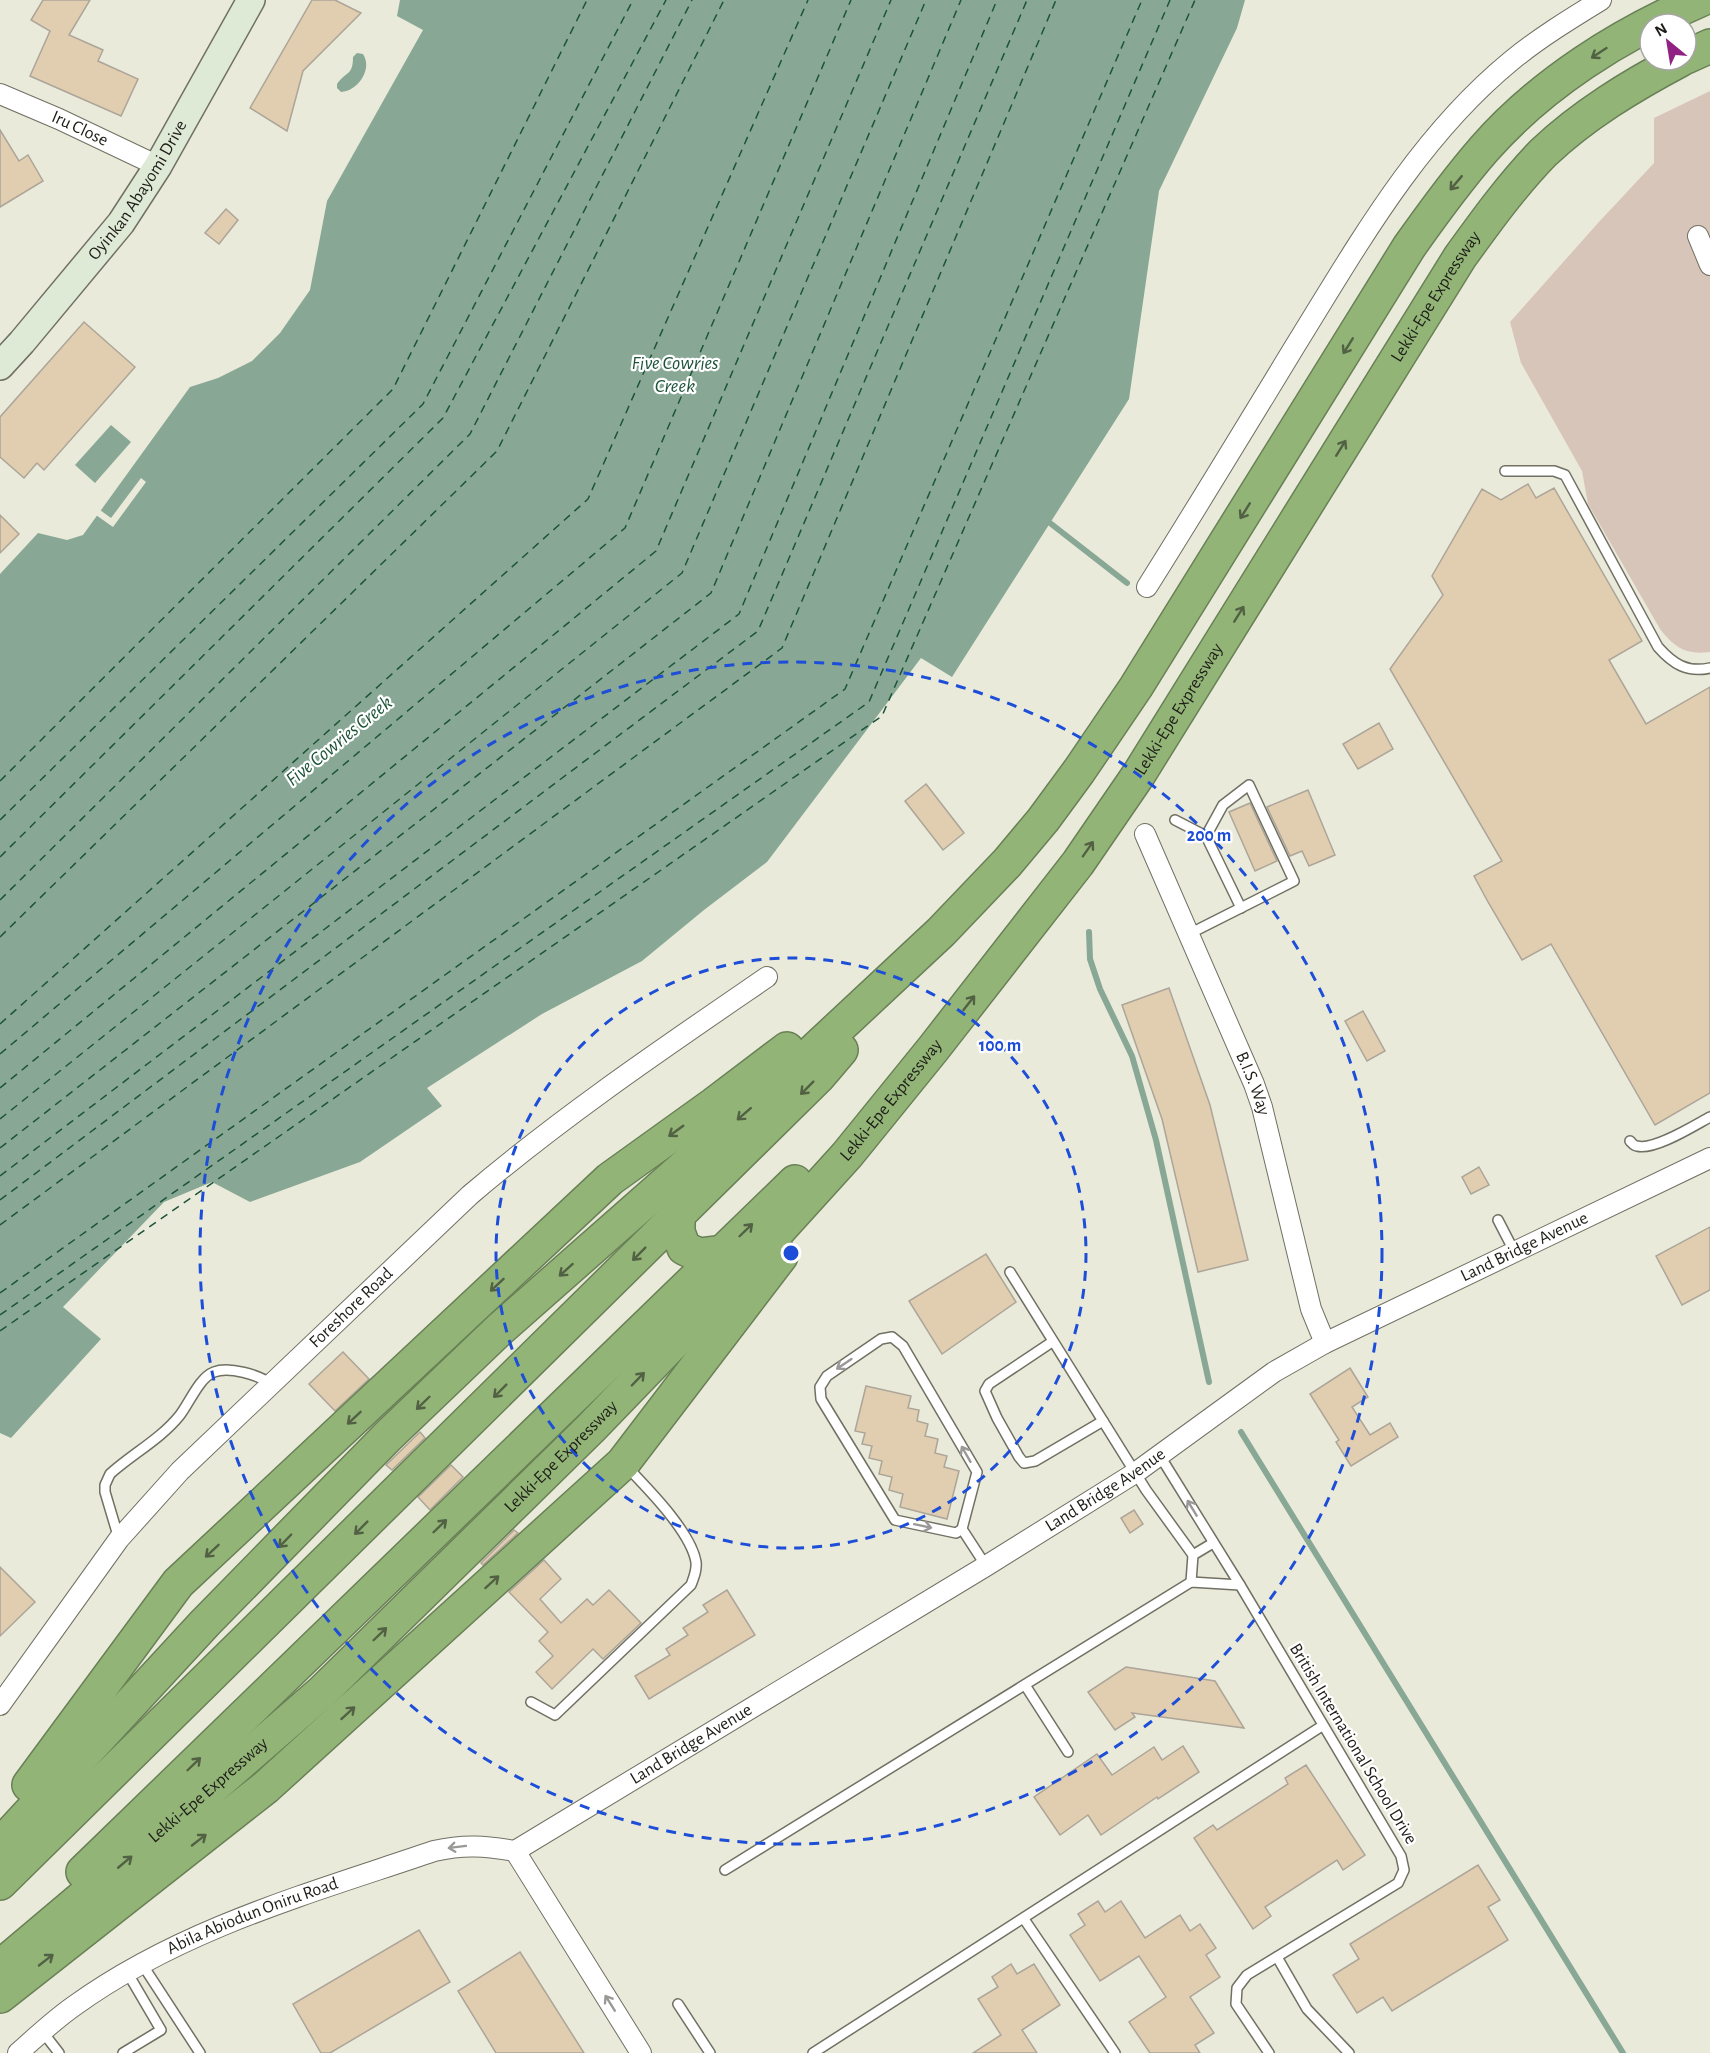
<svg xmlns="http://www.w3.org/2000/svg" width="1710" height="2053" viewBox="0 0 1710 2053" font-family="'Alegreya Sans',sans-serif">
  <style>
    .green { fill: #d8c5b9 }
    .water { fill: #88a895 }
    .pier { fill: #eaeadb }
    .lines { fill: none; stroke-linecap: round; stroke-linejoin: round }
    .stream { stroke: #88a895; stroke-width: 6 }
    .ferry { stroke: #1d5439; stroke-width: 1.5; stroke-dasharray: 8 6; stroke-linecap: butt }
    .building { fill: #e1ceb1; stroke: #aca598; stroke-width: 1.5 }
    .lane-casing { stroke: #707063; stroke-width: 12 }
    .street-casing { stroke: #707063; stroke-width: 22 }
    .secondary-casing { stroke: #707063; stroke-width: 30 }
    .highway-casing { stroke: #698056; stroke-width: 36 }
    .lane { stroke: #fff; stroke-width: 9 }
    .street { stroke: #fff; stroke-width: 20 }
    .secondary { stroke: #dee9d6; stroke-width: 27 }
    .highway { stroke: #92b577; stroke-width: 33 }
    .oneway { stroke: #526143 }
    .oneway2 { stroke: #9a9997 }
    .ring { fill: none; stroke: #1d4ed8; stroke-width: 3; stroke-dasharray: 10 8 }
    .labels { text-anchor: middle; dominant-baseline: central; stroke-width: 4.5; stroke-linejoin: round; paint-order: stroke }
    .street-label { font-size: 18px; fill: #1e1d18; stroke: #fff }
    .water-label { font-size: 20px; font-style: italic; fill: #1d5439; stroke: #fff }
    .centre { fill: #1d4ed8; stroke: #fff; stroke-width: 3 }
    .ring-label { font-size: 18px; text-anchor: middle; font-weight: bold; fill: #1d4ed8; stroke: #fff; stroke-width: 4.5; stroke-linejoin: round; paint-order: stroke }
  </style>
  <rect width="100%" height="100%" fill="#eaeadb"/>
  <!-- green -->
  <path class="green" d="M1710,91v561c-24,3 -35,-4 -50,-23l-72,-125 -6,-33 -61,-108 -11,-41 88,-99 56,-60v-45z"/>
  <!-- water -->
  <g class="water">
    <path d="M400,0h845l-8,28 -78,163 -30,208 -177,278 -31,-19 -154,204 -63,48 -62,51 -100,53 -115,74 15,18 -82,56 -110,40 -38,-20 -48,20 -101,105 38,32 -90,99 -11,-5v-859l38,-41 29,7 16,-5 107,-148 28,-9 34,-17 28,-28 30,-43 17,-89 96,-171 -26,-14z"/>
    <path d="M357,53l6,1c10,15 -5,37 -22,38l-4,-4v-4c9,-13 16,-8 16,-27z"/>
    <path d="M111,425l20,17 -36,41 -20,-18z"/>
  </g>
  <!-- pier -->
  <path class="pier" d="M141,478l5,4 -33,45 -17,-12 4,-5 11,8z"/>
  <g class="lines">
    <!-- stream -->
    <g class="stream">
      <path d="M1050,523l77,60"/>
      <path d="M1089,932l1,27 10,30 32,67 24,84 53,242"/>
      <path d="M1241,1432l382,621"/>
    </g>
    <!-- ferry -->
    <g class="ferry">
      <path d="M0,781l393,-392 194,-389"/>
      <path d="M0,820l423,-416 210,-404"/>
      <path d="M0,857l443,-439 223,-418"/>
      <path d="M0,900l470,-466 222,-434"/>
      <path d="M0,937l497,-486 227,-451"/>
      <path d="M0,1024l588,-525 220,-499"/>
      <path d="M0,1054l625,-526 226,-528"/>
      <path d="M0,1088l656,-537 235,-551"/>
      <path d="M0,1119l682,-546 244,-573"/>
      <path d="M0,1148l711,-555 250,-593"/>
      <path d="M0,1176l739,-562 258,-614"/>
      <path d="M0,1200l758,-569 269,-631"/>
      <path d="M0,1225l782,-577 274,-648"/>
      <path d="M0,1293l845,-604 297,-689"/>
      <path d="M0,1315l869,-613 301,-702"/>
      <path d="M0,1331l882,-615 313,-716"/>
    </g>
  </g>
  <!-- building -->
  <g class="building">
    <path d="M43,0h47l-21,35 34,15 -5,11 40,18 -17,37 -91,-40 20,-45 -19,-11z"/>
    <path d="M312,0h23l26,13 -58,58 -16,60 -37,-23z"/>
    <path d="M0,130l19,31 9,-6 15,26 -43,26z"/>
    <path d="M226,209l12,11 -19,24 -14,-11z"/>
    <path d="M84,322l51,45 -91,103 -7,-7 -13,15 -24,-21v-40z"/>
    <path d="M1528,484l8,14 18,-10 88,153 -33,19 37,64 64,-37v406l-55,32 -104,-181 -29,16 -34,-58 -14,-26 28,-15 -112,-192 53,-74 -11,-19 50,-87 19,11z"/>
    <path d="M0,515l19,19 -19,19z"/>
    <path d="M1379,723l14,26 -35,20 -15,-25z"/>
    <path d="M926,784l38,49 -21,17 -38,-49z"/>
    <path d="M1308,790l27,65 -26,11 -7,-15 -12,5 -23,-49z"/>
    <path d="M1250,803l27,58 -22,10 -26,-59z"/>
    <path d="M1169,988l41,117 38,155 -50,12 -36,-153 -40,-114z"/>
    <path d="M1363,1011l22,40 -18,10 -22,-40z"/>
    <path d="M1479,1167l10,18 -18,9 -9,-17z"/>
    <path d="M1710,1227v63l-28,15 -26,-49z"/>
    <path d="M986,1254l30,48 -74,52 -33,-53z"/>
    <path d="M343,1352l26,27 -34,32 -26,-27z"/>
    <path d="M1350,1368l18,29 -16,10 18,28 20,-12 8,14 -47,29 -15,-24 3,-2 -29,-46z"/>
    <path d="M866,1386l45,10 -3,12 11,2 -2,11 11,3 -3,12 13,3 -3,14 12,3 -3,11 15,4 -12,48 -47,-12 3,-13 -14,-4 3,-13 -13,-3 3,-13 -13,-3 3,-12 -10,-2 3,-11 -10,-2z"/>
    <path d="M420,1432l5,6 -33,32 -6,-5z"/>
    <path d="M451,1465l12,12 -33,33 -12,-13z"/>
    <path d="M1134,1510l9,14 -13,9 -9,-15z"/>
    <path d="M514,1530l4,3 -35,32 -2,-2z"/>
    <path d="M544,1560l17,19 -21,20 21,24 26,-24 6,6 16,-15 32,33 -38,36 -10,-10 -41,40 -16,-17 17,-16 -14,-15 9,-9 -39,-40z"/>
    <path d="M0,1567l35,35 -35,34z"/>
    <path d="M727,1590l28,45 -106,64 -14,-23 35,-21 -4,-6 22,-14 -5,-7 25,-16 -5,-7z"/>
    <path d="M1126,1667l89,14 29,47 -112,-15 3,4 -20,13 -27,-38z"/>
    <path d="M1183,1746l16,26 -41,27 -1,-2 -56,38 -13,-20 -28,20 -26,-38 63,-43 15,21 42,-28 8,13z"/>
    <path d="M1306,1765l59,90 -22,15 -6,-10 -72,47 6,9 -18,13 -59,-91 19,-13 4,5 71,-46 -3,-6z"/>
    <path d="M1478,1865l22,35 -12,7 20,33 -116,71 -9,-14 -26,16 -24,-38 26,-16 -9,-15z"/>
    <path d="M1098,1901l7,11 16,-11 24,37 35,-23 10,16 10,-7 16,24 -10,7 14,22 -30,20 24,36 -19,12 5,8h-50l-21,-31 37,-25 -27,-41 -39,25 -30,-46 15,-10 -7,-11z"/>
    <path d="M419,1930l31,52 -120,71h-9l-28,-49z"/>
    <path d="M520,1952l64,101h-88l-38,-62z"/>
    <path d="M1011,1964l6,10 17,-10 26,41 -38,25 15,23h-64l28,-18 -23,-36 20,-12 -6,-10z"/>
  </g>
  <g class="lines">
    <defs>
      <g id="lane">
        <path d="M1505,471h49l11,4 93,172c15,17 29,26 52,21"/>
        <path d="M1175,820l31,16 17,-31 26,-20 45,96 -105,53"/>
        <path d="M1206,836l35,72"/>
        <path d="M1630,1141c2,2 4,5 7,5 17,5 58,-21 73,-29"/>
        <path d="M1498,1220l16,31"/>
        <path d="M1010,1272l136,218 47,65"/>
        <path d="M1052,1342l-63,42 -4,7 12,27 22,39 5,6 11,-2 68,-40"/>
        <path d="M1160,1456l80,129 161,271 3,14 -6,13 -151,92 -10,13 -1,16 33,49"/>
        <path d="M962,1529l-6,4 -61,-13 -74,-121 -1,-12 7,-11 54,-37 11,-2 11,9 74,126 -15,57 24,37"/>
        <path d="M119,1539l-14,-47v-7l5,-11c22,-20 51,-35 70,-59 10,-13 19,-37 34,-43 15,-6 45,3 57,12"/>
        <path d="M1191,1582l2,-27 20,-12"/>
        <path d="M1025,1685l43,67"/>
        <path d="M531,1702l24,13 136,-130c3,-8 6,-15 5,-23 -5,-30 -48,-73 -69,-95"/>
        <path d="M725,1870l466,-288 49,3"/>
        <path d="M1024,1919l91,134"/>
        <path d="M1277,1957l30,52 42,44"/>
        <path d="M142,1964l58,89"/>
        <path d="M678,2004l32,49"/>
        <path d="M42,2031l17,22"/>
        <path d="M123,2053l38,-23 -34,-58"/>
        <path d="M813,2053l509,-327"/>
      </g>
      <g id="street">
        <path id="s1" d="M0,94l59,25 99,47"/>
        <path d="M1698,236l12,29"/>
        <path d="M1147,587c49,-78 97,-157 145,-236 64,-103 124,-212 219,-290 28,-23 59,-42 90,-61"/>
        <path id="s2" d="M1145,834l109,250 8,23 49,202 14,34"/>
        <path id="s3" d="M0,1705l119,-166 61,-68 290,-276c94,-80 195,-148 297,-218"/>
        <path id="s4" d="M515,1851l471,-285 149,-93 139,-101 51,-29 385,-185"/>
        <path d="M515,1851l126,202"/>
        <path id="s5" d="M18,2053c18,-16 36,-33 56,-47 108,-78 237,-113 360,-155 31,-7 51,-5 81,0"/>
      </g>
      <g id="secondary">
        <path id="s6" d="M0,366l22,-24 99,-119 37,-57 93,-166"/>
      </g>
      <g id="highway">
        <path d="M1686,57l24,-11"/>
        <path d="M678,1215v17l6,16 15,7 24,-3"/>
        <path d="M29,1785l149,-202 432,-404 103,-74 74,-56"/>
        <path d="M0,1845l205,-222 183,-187 112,-107 277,-244 164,-153 66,-69 36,-43 36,-49 57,-84 273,-440c24,-34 48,-67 75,-98 57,-65 136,-115 216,-149"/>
        <path d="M83,1872l712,-690"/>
        <path d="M0,1883l818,-806 23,-27"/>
        <path id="s7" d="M0,1967l198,-167 124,-108 268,-263 140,-145 117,-129 86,-106 145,-186 61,-89 321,-517c26,-36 52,-72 83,-104 40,-38 88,-67 137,-93"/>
        <path d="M0,1996l266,-209 357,-324 158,-207"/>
      </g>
    </defs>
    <!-- lane casing -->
    <use href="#lane" class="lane-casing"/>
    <!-- street casing -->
    <use href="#street" class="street-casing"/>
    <!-- secondary casing -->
    <use href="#secondary" class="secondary-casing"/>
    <!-- highway casing -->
    <use href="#highway" class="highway-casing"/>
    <!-- lane -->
    <use href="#lane" class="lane"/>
    <!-- street -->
    <use href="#street" class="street"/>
    <!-- secondary -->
    <use href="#secondary" class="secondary"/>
    <!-- highway -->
    <use href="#highway" class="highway"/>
  </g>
  <!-- one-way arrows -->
  <defs><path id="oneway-shaft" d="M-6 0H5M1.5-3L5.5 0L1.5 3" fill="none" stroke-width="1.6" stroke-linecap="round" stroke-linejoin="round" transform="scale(1.5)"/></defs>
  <g class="oneway">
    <use href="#oneway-shaft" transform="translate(1599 53) rotate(147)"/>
    <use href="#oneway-shaft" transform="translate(1456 183) rotate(130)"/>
    <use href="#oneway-shaft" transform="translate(1348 346) rotate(122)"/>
    <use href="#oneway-shaft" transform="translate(1341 448) rotate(-58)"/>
    <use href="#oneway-shaft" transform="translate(1245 511) rotate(122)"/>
    <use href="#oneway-shaft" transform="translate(1239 614) rotate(-58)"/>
    <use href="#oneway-shaft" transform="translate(1088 849) rotate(-55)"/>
    <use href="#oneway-shaft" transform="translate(969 1003) rotate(-52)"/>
    <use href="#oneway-shaft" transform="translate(807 1088) rotate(135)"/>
    <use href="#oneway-shaft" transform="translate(744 1114) rotate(139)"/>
    <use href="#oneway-shaft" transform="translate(676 1131) rotate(144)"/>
    <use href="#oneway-shaft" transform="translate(746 1230) rotate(-44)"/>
    <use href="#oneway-shaft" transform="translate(639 1254) rotate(135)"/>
    <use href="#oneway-shaft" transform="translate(566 1270) rotate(138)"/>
    <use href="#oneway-shaft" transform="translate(497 1285) rotate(137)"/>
    <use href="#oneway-shaft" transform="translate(638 1379) rotate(-46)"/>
    <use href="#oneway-shaft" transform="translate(500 1391) rotate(135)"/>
    <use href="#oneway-shaft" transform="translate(423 1403) rotate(136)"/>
    <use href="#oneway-shaft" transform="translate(354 1418) rotate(137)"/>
    <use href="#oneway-shaft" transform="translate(440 1526) rotate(-44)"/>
    <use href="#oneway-shaft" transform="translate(361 1528) rotate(135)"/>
    <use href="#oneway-shaft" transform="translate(285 1541) rotate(134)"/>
    <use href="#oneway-shaft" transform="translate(212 1551) rotate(137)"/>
    <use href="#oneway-shaft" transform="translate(492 1582) rotate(-42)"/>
    <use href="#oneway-shaft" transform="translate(380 1634) rotate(-44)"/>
    <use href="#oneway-shaft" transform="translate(348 1713) rotate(-42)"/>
    <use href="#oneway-shaft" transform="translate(194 1764) rotate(-44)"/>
    <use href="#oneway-shaft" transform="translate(199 1840) rotate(-38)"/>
    <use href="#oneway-shaft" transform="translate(125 1862) rotate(-40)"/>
    <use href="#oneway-shaft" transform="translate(46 1960) rotate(-38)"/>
  </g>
  <g class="oneway2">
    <use href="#oneway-shaft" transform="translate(844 1364) rotate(146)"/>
    <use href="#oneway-shaft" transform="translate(966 1454) rotate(-120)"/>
    <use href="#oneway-shaft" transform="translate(1192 1508) rotate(-121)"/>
    <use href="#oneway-shaft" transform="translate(923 1526) rotate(12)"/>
    <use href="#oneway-shaft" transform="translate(457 1847) rotate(173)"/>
    <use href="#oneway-shaft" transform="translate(610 2003) rotate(-122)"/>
  </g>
  <!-- distance rings -->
  <g class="ring">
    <circle cx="791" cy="1253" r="295"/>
    <circle cx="791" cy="1253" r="591"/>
  </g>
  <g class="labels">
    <!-- street labels -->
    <g class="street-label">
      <text stroke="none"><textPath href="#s1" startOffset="87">Iru Close</textPath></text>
      <text stroke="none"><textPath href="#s6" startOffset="224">Oyinkan Abayomi Drive</textPath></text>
      <text stroke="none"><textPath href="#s7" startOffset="2217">Lekki-Epe Expressway</textPath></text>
      <text stroke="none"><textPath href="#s7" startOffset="1731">Lekki-Epe Expressway</textPath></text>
      <text stroke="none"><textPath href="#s2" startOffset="272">B.I.S. Way</textPath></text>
      <text stroke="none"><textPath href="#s7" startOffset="1245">Lekki-Epe Expressway</textPath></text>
      <text stroke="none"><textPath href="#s4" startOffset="1178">Land Bridge Avenue</textPath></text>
      <text stroke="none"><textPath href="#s3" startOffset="532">Foreshore Road</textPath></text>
      <text stroke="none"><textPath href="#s7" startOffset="759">Lekki-Epe Expressway</textPath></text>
      <text stroke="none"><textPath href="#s4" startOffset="692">Land Bridge Avenue</textPath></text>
      <text stroke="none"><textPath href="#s4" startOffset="206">Land Bridge Avenue</textPath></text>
      <text transform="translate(1353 1744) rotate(59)">British International School Drive</text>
      <text stroke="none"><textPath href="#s7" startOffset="273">Lekki-Epe Expressway</textPath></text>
      <text stroke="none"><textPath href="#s5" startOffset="274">Abila Abiodun Oniru Road</textPath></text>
    </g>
    <!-- water labels -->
    <g class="water-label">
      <text x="675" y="363">Five Cowries<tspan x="675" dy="23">Creek</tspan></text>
      <text transform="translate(339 741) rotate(-39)">Five Cowries Creek</text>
    </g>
  </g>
  <circle cx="791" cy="1253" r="9" class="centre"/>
  <g class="ring-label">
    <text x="1209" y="841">200 m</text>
    <text x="1000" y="1051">100 m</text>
  </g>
  <!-- north arrow -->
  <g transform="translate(1668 42) rotate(330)"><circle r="28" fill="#ffffff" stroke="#a5a5a3" stroke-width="1.5"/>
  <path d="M0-4.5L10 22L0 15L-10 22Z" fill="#912283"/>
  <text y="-9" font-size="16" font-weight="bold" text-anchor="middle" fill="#1e1d18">N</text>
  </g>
</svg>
